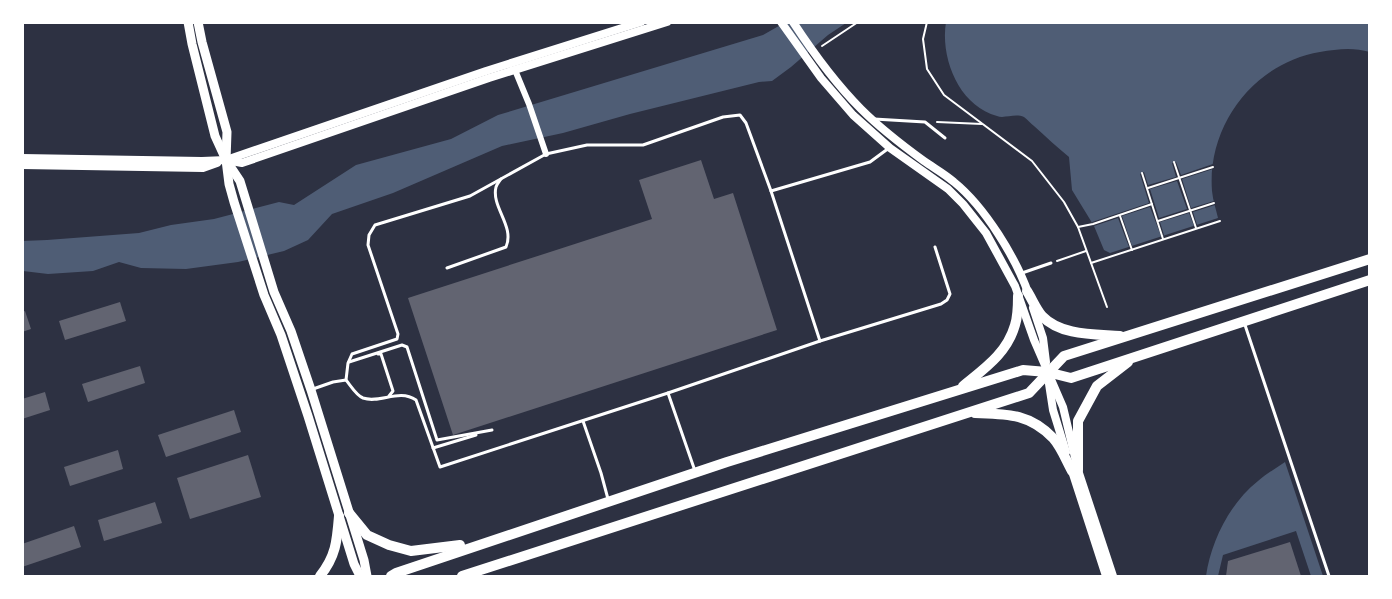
<svg xmlns="http://www.w3.org/2000/svg" width="1392" height="599" viewBox="0 0 1392 599" font-family="Literata,serif">
  <style>
    .water { fill: #4f5d75 }
    .pier { fill: #2d3142; fill-rule: evenodd }
    .building { fill: #626471 }
    .lines { fill: none; stroke-linecap: round; stroke-linejoin: round }
    .path { stroke: #fff; stroke-width: 2 }
    .service { stroke: #fff; stroke-width: 3 }
    .minor { stroke: #fff; stroke-width: 6 }
    .tertiary { stroke: #fff; stroke-width: 8 }
    .secondary { stroke: #fff; stroke-width: 9 }
    .primary { stroke: #fff; stroke-width: 10 }
  </style>
  <rect width="100%" height="100%" fill="#2d3142"/>
  <!-- water -->
  <g class="water">
    <path d="M946,22h423l1,30c-17,-5 -33,-3 -50,0 -66,11 -113,73 -108,139 1,10 4,18 6,27l-108,35 -6,-3 -10,-24 -22,-36 -3,-33c-12,-10 -23,-20 -35,-31 -3,-2 -7,-7 -10,-9 -9,-4 -20,2 -27,-1 -38,-10 -57,-58 -51,-94z"/>
    <path d="M784,23h62l-18,12 -37,32 -19,14 -13,1 -129,32 -67,19 -61,13 -109,47 -61,21 -24,26 -24,11 -46,11 -52,7 -45,-1 -22,-6 -26,9 -45,3 -25,-3 -1,-30 25,-1 92,-7 32,-8 43,-6 65,-17 15,3 62,-40 95,-26 47,-24 265,-80z"/>
    <path d="M1285,462l38,114h-12l-15,-45 -73,24 -5,21h-12c5,-35 24,-73 52,-95 8,-7 18,-13 27,-19z"/>
  </g>
  <!-- pier -->
  <path class="pier" d="M1176,162l5,13 32,-11v5l-31,10 9,29 23,-7 1,4 -22,7 4,13 -3,1 -5,-13 -29,9 4,13 -3,1 -11,-29 -28,9 10,30 -3,1 -11,-29 -24,8 -2,-4 57,-19 -9,-29 4,-2 4,13 28,-8 -4,-14zM1177,181l10,28 -28,9 -9,-29z"/>
  <!-- building -->
  <g class="building">
    <path d="M701,160l13,39 19,-6 44,137 -324,105 -45,-137 244,-79 -13,-39z"/>
    <path d="M120,302l6,19 -61,19 -6,-19z"/>
    <path d="M25,311l6,18 -9,3v-20z"/>
    <path d="M140,366l5,17 -57,19 -6,-18z"/>
    <path d="M45,392l5,18 -28,9v-20z"/>
    <path d="M234,410l7,22 -75,25 -8,-22z"/>
    <path d="M118,450l5,19 -53,17 -6,-19z"/>
    <path d="M248,455l13,42 -71,22 -13,-41z"/>
    <path d="M155,502l7,21 -58,18 -6,-21z"/>
    <path d="M74,526l7,21 -59,20v-23z"/>
    <path d="M1290,542l11,34h-75l2,-15z"/>
  </g>
  <g class="lines">
    <!-- path -->
    <g class="path">
      <path d="M927,22l-4,17 4,30 17,26 88,66 32,41 14,25 29,80"/>
      <path d="M822,46l36,-24"/>
      <path d="M937,122l45,2"/>
      <path d="M1174,162l22,66"/>
      <path d="M1142,173l21,66"/>
      <path d="M1148,188l65,-21"/>
      <path d="M1120,216l12,34"/>
      <path d="M1158,221l56,-18"/>
      <path d="M1078,227l15,-3 59,-20"/>
      <path d="M1057,261l29,-10"/>
      <path d="M1091,263l129,-42"/>
    </g>
    <!-- service -->
    <g class="service">
      <path d="M740,115l6,8 25,68 49,150 -152,52 -228,74 -24,-67c-17,-12 -36,4 -53,-2 -7,-3 -12,-12 -17,-18l2,-17 4,-9 45,-15 1,-5 -30,-89 1,-10 6,-10 95,-29 76,-42 41,-9h56l80,-28z"/>
      <path d="M874,119l51,3 20,16"/>
      <path d="M771,191l99,-29 19,-14"/>
      <path d="M447,268l59,-21c9,-21 -15,-40 -10,-60 1,-3 3,-5 5,-8"/>
      <path d="M1022,273l29,-10"/>
      <path d="M1245,325l84,251"/>
      <path d="M820,341l121,-37 6,-4 3,-6 -15,-47"/>
      <path d="M378,354h3l12,37 -4,5"/>
      <path d="M349,362l53,-17 5,2 30,93 55,-10"/>
      <path d="M313,389l20,-7 13,-2"/>
      <path d="M668,393l27,78"/>
      <path d="M583,421l18,52 7,26"/>
      <path d="M433,448l43,-13"/>
    </g>
    <!-- minor -->
    <path class="minor" d="M515,70l14,34 17,50"/>
    <!-- tertiary -->
    <g class="tertiary">
      <path d="M781,22l40,56 32,37 37,33 58,41 15,15 23,29 29,53 19,54 29,67 15,63 35,106"/>
      <path d="M793,22c19,29 44,63 68,87 19,19 41,36 63,52 10,7 21,13 30,21 31,25 62,76 75,113"/>
      <path d="M22,158l180,3 24,-1 16,3 247,-85 178,-56"/>
      <path d="M229,159l257,-88 155,-49"/>
      <path d="M22,165l181,3 14,-5"/>
      <path d="M1033,308l10,30 3,24"/>
      <path d="M1049,384l4,26 13,42"/>
      <path d="M1071,468l35,108"/>
    </g>
    <!-- secondary -->
    <g class="secondary">
      <path d="M188,22l4,22 23,92 11,24 14,21 34,111 17,39 20,59 53,170 3,16"/>
      <path d="M198,22l4,20 25,90 -1,28 3,24 5,18 30,93 17,40 27,81 46,148 6,12"/>
    </g>
    <!-- primary -->
    <g class="primary">
      <path d="M1027,291c5,8 9,18 15,25 19,20 53,18 78,20"/>
      <path d="M963,386c22,-18 44,-33 52,-61 3,-9 3,-19 3,-29"/>
      <path d="M975,413c31,1 54,0 78,25 8,9 13,22 19,33"/>
      <path d="M1078,470v-49l19,-35 31,-24"/>
      <path d="M349,513l18,22 22,10 22,6 49,-6"/>
      <path d="M320,576c16,-20 17,-35 19,-60"/>
      <path d="M391,576l5,-3 331,-111 296,-92 24,2 24,6 299,-98"/>
      <path d="M462,576l567,-183 35,-37 306,-97"/>
    </g>
  </g>
  <!-- border -->
  <rect width="1392" height="599" fill="none" stroke="#ffffff" stroke-width="48"/>
</svg>
